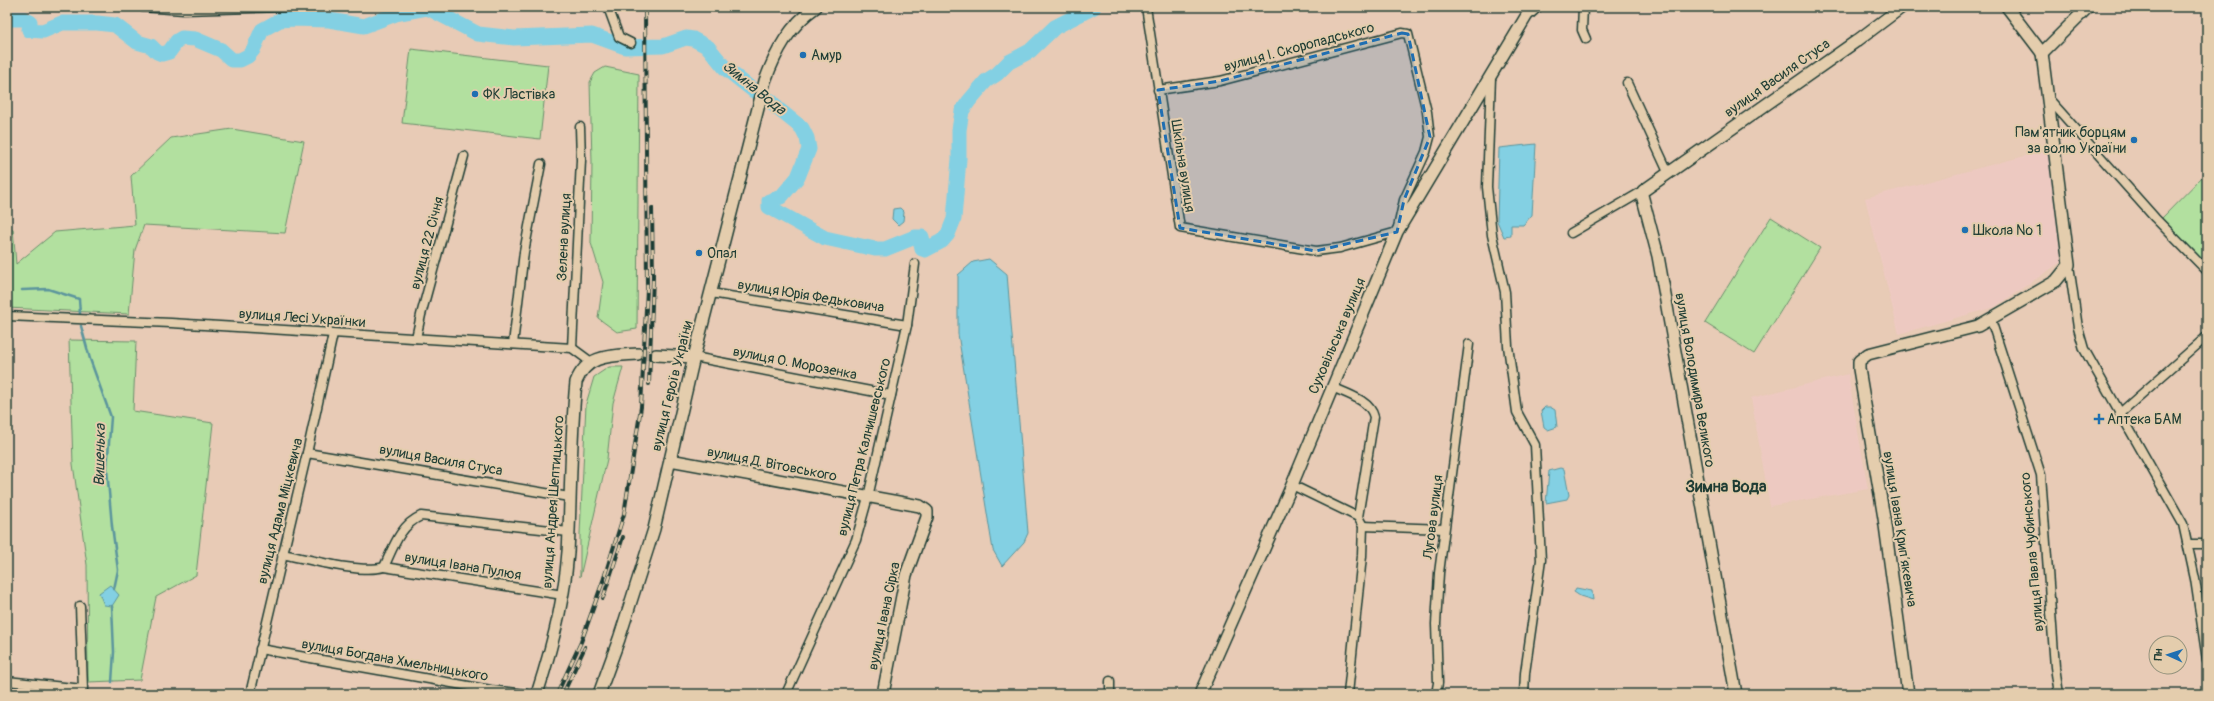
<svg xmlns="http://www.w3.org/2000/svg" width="2214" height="701" viewBox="0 0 2214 701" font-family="Pangolin,sans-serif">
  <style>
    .built { fill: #edc9c1 }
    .green { fill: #b2e09f; stroke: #688e6a }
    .water { fill: #83d0e3; stroke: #5b959d }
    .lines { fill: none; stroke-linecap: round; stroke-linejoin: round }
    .stream { stroke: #5b959d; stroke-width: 2.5 }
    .river { stroke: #83d0e3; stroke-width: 15 }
    .secondary-tunnel { stroke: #c0af9c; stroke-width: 11; stroke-dasharray: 11 5.5; stroke-linecap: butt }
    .street-casing { stroke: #1f3d34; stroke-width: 11 }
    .secondary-casing { stroke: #1f3d34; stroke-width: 14 }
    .street { stroke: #e4cdad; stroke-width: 8 }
    .secondary { stroke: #e4cdad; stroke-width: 11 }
    .rail-casing { stroke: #1f3d34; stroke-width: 4 }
    .rail { stroke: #e4cdad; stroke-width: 2.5; stroke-dasharray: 8; stroke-linecap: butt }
    .marked { fill: #1f6fb2; fill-opacity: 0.2; stroke: #1f6fb2; stroke-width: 3; stroke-dasharray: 8 5; stroke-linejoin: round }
    .poi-dot { fill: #1f6fb2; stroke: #e4cdad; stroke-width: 1.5 }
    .labels { text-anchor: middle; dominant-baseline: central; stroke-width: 4; stroke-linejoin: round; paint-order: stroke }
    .street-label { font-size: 14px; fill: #1f3d34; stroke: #e4cdad }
    .poi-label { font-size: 14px; fill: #1f3d34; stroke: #e4cdad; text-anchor: start }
    .water-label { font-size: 15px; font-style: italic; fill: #24443d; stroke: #e4cdad }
    .quarter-label { font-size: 16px; font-weight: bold; fill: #1f3d34; stroke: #e4cdad }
  </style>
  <rect width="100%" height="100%" fill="#e8cbb6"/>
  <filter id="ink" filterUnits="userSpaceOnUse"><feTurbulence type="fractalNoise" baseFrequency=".025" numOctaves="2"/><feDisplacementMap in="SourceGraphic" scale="8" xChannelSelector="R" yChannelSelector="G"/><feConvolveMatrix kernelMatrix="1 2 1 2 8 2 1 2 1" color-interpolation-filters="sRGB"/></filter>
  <g filter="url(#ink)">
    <!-- built -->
    <g class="built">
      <path d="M2048,150l13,112 -66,45 -96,27 -34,-136z"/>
      <path d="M1848,374l20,115 -98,17 -19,-108z"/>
    </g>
    <!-- green -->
    <g class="green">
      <path d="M411,49l137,16 -8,74 -138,-16z"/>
      <path d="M605,67l34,7 -2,255 -20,3 -19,-14 5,-36 -12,-39 1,-81 -2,-80 5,-9z"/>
      <path d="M232,129l72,12 -19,92 -141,-8 -9,25 -6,64 -122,-6v-79h6l3,35 39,-32 80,-7 -4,-49 40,-38z"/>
      <path d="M2207,172v95l-45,-49z"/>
      <path d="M1771,217l49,31 -66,106 -49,-31z"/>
      <path d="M69,340l67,1 -3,70 80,12 -17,152 -40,22 -16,83 -52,2 -1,-117 -14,-101z"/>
      <path d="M609,367h14l-10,36 -6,56 -27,118v-43l6,-130 8,-27z"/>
    </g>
    <!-- water -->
    <g class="water">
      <path d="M1536,144l-4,71 -9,10h-12v11l-7,1 -7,-16 2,-73z"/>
      <path d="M900,208l4,4 -1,9 -5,4 -6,-6 1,-10z"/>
      <path d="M989,259l18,15 21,259 -4,9 -22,24 -9,-16 -35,-216v-59l15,-13z"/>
      <path d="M1545,407h5l5,3 2,17 -9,3 -4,-3 -3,-16z"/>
      <path d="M1560,468l4,1 5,26 -2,4 -21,4 3,-32z"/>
      <path d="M110,585l9,10 -7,11 -8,-1 -5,-12z"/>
      <path d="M1576,588l16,3 1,9 -13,-4 -6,-4z"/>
    </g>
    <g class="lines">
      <!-- stream -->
      <g class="stream">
        <path d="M22,290l26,-1 31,10 1,15"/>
        <path d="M7,291h1"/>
        <path d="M81,326l9,33 21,58 -4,52 5,57 6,44 -4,19"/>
        <path d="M112,682l2,-30 -2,-46"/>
        <path d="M110,694l1,-2"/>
      </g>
      <!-- river -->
      <path class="river" d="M7,19h17l6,3 -1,8 14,1 19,-8h35l18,2 22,17 14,4 6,6 5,2 7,-2 8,-11 5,-3 13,1 26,11 11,10h8l8,-4 5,-6 9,-20 18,-10 13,-1 36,1 35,6 32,-12 32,-6 50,26 36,4 78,-3 33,12 38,-1 23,-8 7,1 15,8 17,21 29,23 17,10 6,7 25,20 5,10 2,11 -11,28 -17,20 -12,4v6l56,31 50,11h10l30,-12h7l1,4 -2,4 1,4 3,1 17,-9 6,-7 6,-15 5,-60v-29l3,-19 7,-10 17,-20 11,-7 12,-12 21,-11 25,-24 39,-20"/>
      <!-- secondary-tunnel -->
      <path class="secondary-tunnel" d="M638,354l18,1"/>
      <defs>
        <g id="street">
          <path d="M142,7l42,3 101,-3"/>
          <path d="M608,7l11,30 12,6"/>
          <path d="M1146,7l34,221 136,23 24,-3 57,-16 7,-32 22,-48 4,-15 -3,-25 -19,-78 -6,-1 -182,48 -62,9"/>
          <path d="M1583,7l-1,23 4,9"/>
          <path d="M1491,77l-4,110 5,48 13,57 3,54 9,66 18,33 6,115 -16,113 -1,21"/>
          <path d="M1627,83l41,89"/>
          <path d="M2048,98l107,120 52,53"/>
          <path d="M1571,233l72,-42"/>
          <path d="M2069,265l9,63 6,21 99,175 12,55 12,81"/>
          <path d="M711,293l196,32"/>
          <path d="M7,316l164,7 401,25 19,14"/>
          <path d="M1991,320l50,155 14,192 4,27"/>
          <path d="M416,338l5,-23 43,-159"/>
          <path d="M513,344l11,-92 17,-88"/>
          <path d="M572,348l9,-188 -1,-33"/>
          <path d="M694,357l197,38"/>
          <path d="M1332,387c15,7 38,13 42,30l-16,100 5,9 -1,30 -14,138"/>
          <path d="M2119,414l86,-76"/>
          <path d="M307,453l262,44"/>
          <path d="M1292,485l66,32"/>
          <path d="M1363,526l81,3"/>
          <path d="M2189,544h18"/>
          <path d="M282,554c26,5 78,20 102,13 9,-19 16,-42 37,-51l148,16"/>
          <path d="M384,567l179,28"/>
          <path d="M260,649l231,41 35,4"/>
          <path d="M7,681l76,8 -3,-83"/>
          <path d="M250,694l57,-241 26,-119"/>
          <path d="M786,694l70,-154 12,-43 39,-172 8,-61"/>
          <path d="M1110,694v-13"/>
          <path d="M1436,694l2,-11 -2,-59 3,-51 30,-229"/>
        </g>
        <g id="secondary">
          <path d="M2007,7l35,46"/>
          <path d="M2042,53l46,-46"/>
          <path d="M656,355l38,2"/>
          <path d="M670,460l250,46 7,5v6l-21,58 -23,119"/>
          <path d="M537,694c17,-53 31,-107 32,-163 2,-50 2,-99 7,-149 11,-28 35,-26 62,-28"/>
          <path d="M599,694l20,-55 35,-110 40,-172 71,-276c11,-30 25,-56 51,-74"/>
          <path d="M1200,694l92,-209 105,-253 130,-217 9,-8"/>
          <path d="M1736,694l-78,-438 -16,-61 1,-4 215,-151 44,-33"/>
          <path d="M1908,694l-24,-176 -25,-149v-8l9,-7 110,-28 78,-45 13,-16 -27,-212"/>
        </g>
      </defs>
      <!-- street casing -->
      <use href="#street" class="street-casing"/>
      <!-- secondary casing -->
      <use href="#secondary" class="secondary-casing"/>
      <!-- street -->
      <use href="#street" class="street"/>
      <!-- secondary -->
      <use href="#secondary" class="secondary"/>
      <defs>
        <g id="rail">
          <path d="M649,384l4,-107 -1,-69"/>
          <path d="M603,598l20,-61"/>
          <path d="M557,694l24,-52 22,-61 21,-67 17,-107 6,-118 -2,-282"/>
          <path d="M563,694l22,-47"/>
        </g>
      </defs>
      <!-- rail casing -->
      <use href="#rail" class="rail-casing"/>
      <!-- rail -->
      <use href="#rail" class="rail"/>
    </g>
  </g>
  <!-- marked area -->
  <path class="marked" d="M1402,33l6,1 22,103 -26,63 -7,32 -81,19 -136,-23 -22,-138 62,-9z"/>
  <!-- markers -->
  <g class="poi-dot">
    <circle cx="803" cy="55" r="4"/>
    <circle cx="475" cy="94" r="4"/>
    <circle cx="2134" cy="140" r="4"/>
    <circle cx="1965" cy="230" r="4"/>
    <circle cx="699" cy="253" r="4"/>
    <path d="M2097 413h4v4h4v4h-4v4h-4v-4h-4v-4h4z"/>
  </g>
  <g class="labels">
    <!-- street labels -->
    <g class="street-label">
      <text transform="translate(1299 47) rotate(-15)">вулиця І. Скоропадського</text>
      <text transform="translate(1777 78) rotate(-35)">вулиця Василя Стуса</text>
      <text transform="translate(1183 166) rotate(81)">Шкільна вулиця</text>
      <text transform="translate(564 237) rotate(-87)">Зелена вулиця</text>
      <text transform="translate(427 243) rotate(-75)">вулиця 22 Січня</text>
      <text transform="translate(811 296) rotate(9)">вулиця Юрія Федьковича</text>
      <text transform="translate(302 318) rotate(4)">вулиця Лесі Українки</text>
      <text transform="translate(1337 336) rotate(-67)">Суховільська вулиця</text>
      <text transform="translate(795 363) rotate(11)">вулиця О. Морозенка</text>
      <text transform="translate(1695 380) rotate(80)">вулиця Володимира Великого</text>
      <text transform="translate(672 386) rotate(-76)">вулиця Героїв України</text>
      <text transform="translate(864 447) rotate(-76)">вулиця Петра Калнишевського</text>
      <text transform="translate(441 460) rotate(10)">вулиця Василя Стуса</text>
      <text transform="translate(772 464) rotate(11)">вулиця Д. Вітовського</text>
      <text transform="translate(553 502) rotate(-86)">вулиця Андрея Шептицького</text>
      <text transform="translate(280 511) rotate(-76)">вулиця Адама Міцкевича</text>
      <text transform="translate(1433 517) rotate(-83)">Лугова вулиця</text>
      <text transform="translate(1900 529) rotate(81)">вулиця Івана Крипʼякевича</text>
      <text transform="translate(2032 552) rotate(-95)">вулиця Павла Чубинського</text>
      <text transform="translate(463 566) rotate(9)">вулиця Івана Пулюя</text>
      <text transform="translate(884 616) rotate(-78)">вулиця Івана Сірка</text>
      <text transform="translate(395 660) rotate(10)">вулиця Богдана Хмельницького</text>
    </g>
    <!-- poi labels -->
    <g class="poi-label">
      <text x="811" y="55">Амур</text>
      <text x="483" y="94">ФК Ластівка</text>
      <text x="2126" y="132" text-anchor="end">Пам'ятник борцям<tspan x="2126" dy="16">за волю України</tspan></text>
      <text x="1973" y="230">Школа № 1</text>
      <text x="707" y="253">Опал</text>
      <text x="2107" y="419">Аптека БАМ</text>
    </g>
    <!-- water labels -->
    <g class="water-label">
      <text transform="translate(754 88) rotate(39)">Зимна Вода</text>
      <text transform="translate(100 455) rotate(-89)">Вишенька</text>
    </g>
    <!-- quarter labels -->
    <g class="quarter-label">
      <text x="1726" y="487">Зимна Вода</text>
    </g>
  </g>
  <!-- margin -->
  <rect width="2214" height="701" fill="none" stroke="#e4cdad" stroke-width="24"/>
  <rect x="12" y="12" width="2190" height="677" fill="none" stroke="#1f3d34" stroke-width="1.5" filter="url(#ink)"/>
  <!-- north arrow -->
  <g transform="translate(2168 655) rotate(273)"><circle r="19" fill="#e4cdad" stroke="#95937d"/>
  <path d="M0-3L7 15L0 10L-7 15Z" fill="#1f6fb2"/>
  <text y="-6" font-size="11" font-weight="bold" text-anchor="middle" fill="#1f3d34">Пн</text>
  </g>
</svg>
